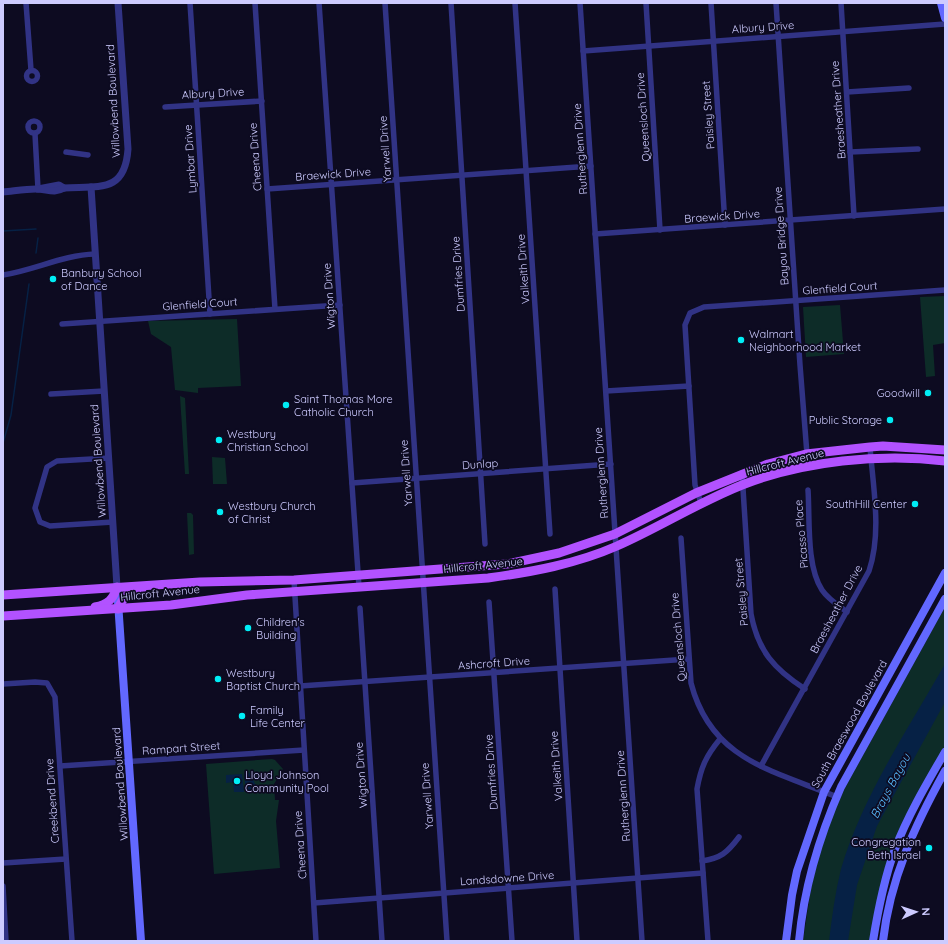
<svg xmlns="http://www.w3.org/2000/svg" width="948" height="944" viewBox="0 0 948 944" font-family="Quicksand,sans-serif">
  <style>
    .green { fill: #0d2c28 }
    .water { fill: #062145 }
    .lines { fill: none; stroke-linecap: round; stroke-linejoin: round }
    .stream { stroke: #062145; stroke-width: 1.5 }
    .minor { stroke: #313385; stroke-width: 5.5 }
    .tertiary { stroke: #313385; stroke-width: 7 }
    .secondary { stroke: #6268ff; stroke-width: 8 }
    .primary { stroke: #b252ff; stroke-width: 9 }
    .poi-dot { fill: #00eef6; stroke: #0d0b21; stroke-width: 1.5 }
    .labels { text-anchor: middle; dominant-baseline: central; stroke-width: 3.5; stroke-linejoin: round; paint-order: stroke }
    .street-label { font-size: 11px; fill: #cdcbff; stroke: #0d0b21 }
    .poi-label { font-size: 11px; fill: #cdcbff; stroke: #0d0b21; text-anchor: start }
    .water-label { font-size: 12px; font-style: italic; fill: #59bdff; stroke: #0d0b21 }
  </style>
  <rect width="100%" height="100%" fill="#0d0b21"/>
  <!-- green -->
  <g class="green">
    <path d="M945,296v47l-12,2 2,31 -9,1 -6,-80z"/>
    <path d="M840,305l4,49 -38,3 -3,-50z"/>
    <path d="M237,319l4,67 -43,2v5l-23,-3 -4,-43 -20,-13 -3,-13z"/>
    <path d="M180,396l5,2 4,76h-4z"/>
    <path d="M212,457l13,1 2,26h-14z"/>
    <path d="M187,513h4l2,2 1,39 -5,1z"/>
    <path d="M945,607v140l-36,64 -39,130h-67l8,-53 9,-36 11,-33 14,-31z"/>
    <path d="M272,759l3,1 8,9 -9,15 1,16h4l-3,21 4,47 -66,6 -8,-110z"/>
  </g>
  <!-- water -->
  <g class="water">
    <path d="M945,664v38l-68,124 -20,59 -9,56h-19c3,-24 6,-48 12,-72 21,-72 67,-140 104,-205z"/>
    <path d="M254,773l-1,6 4,10 -11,2 -2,-17z"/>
    <path d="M242,774l2,18h-10l-1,-10 -7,1v-8z"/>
  </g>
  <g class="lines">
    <!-- stream -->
    <g class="stream">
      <path d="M3,231l33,-2"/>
      <path d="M36,253l2,-15"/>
      <path d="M3,443l8,-28 18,-131"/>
    </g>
    <!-- minor -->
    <g class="minor">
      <path d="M26,3l5,67"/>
      <path d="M190,3l20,311"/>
      <path d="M255,3l20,306"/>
      <path d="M319,3l40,584"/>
      <path d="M385,3l62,938"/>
      <path d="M451,3l34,541"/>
      <path d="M515,3l35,531"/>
      <path d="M580,3l62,938"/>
      <path d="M646,3l14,227"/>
      <path d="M711,3l14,222"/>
      <path d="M776,3l24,362 8,102"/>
      <path d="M841,3l13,213"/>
      <path d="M583,51l362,-27"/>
      <circle cx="32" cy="76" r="5.5"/>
      <path d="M847,92l62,-4"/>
      <path d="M165,107l97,-6"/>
      <circle cx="34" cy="127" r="6"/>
      <path d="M35,134l3,55"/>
      <path d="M66,152l22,3"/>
      <path d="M850,152l68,-3"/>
      <path d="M267,189l324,-23"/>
      <path d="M595,234l350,-25"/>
      <path d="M3,275c32,-5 60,-20 92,-21"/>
      <path d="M62,324l278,-19"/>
      <path d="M606,391l83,-5"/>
      <path d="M51,394l53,-3"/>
      <path d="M109,458l-52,3 -10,6 -12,41 5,14 10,4 63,-4"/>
      <path d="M742,473l9,141c7,37 23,55 54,75"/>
      <path d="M352,483l259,-19"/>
      <path d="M808,490c2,29 -2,75 14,100 6,9 17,16 25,22"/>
      <path d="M701,503l-6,-18 -10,-160 5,-12 14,-6 241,-17"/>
      <path d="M681,538l10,145c20,77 81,87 146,114"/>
      <path d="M294,580l22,361"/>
      <path d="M555,589l22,352"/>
      <path d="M489,602l23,339"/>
      <path d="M360,608l22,333"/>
      <path d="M3,684l32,-2 12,1 8,14 17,244"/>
      <path d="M300,686l389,-27"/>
      <path d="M60,766l244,-16"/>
      <path d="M761,766l108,-195c13,-39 4,-84 1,-124"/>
      <path d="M702,861c19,-3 25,-8 37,-24"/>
      <path d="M3,863l63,-4"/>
      <path d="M3,886l3,55"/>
      <path d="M314,903l389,-30"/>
      <path d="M708,941l-11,-152c4,-22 9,-33 23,-50"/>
    </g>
    <!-- tertiary -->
    <g class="tertiary">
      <path d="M91,187l26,400"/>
      <path d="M38,189l21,-4 5,3"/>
      <path d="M3,192c11,-1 22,-3 33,-3 11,0 18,5 28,-1 36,-2 61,5 64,-39l-10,-146"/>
    </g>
    <!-- secondary -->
    <g class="secondary">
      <path d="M941,3l4,15"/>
      <path d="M117,587l24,354"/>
      <path d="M786,941l6,-46 5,-24 27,-79 121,-219"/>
      <path d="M799,941c5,-54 20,-104 42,-154l104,-188"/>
      <path d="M873,941c5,-31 11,-62 22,-92 13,-34 32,-66 50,-97"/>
      <path d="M883,941c7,-62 32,-116 62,-170"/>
    </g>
    <!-- primary -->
    <g class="primary">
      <path d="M3,595l197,-13 94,-2 213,-16 52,-11 56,-19 81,-41 72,-29 38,-10 64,-7 13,-1 62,4"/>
      <path d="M95,607c13,-3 18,-7 22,-20"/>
      <path d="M118,609c5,-12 10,-17 24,-20"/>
      <path d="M3,616l168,-11 76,-10 241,-17c44,-6 88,-14 129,-32 43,-19 82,-44 125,-61 61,-24 139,-32 203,-24"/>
    </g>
  </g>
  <!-- markers -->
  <g class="poi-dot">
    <circle cx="53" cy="279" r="4"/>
    <circle cx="741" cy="340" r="4"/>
    <circle cx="928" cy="393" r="4"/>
    <circle cx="286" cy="405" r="4"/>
    <circle cx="890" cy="420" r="4"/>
    <circle cx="219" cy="440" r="4"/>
    <circle cx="915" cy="504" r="4"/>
    <circle cx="220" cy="512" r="4"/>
    <circle cx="248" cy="628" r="4"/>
    <circle cx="218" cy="679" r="4"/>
    <circle cx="242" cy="716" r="4"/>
    <circle cx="237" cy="781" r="4"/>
    <circle cx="929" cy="848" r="4"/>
  </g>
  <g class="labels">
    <!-- street labels -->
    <g class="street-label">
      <text transform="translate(763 27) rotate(-4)">Albury Drive</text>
      <text transform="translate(213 93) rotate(-3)">Albury Drive</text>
      <text transform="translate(113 101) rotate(-93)">Willowbend Boulevard</text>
      <text transform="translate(838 110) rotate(-94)">Braesheather Drive</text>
      <text transform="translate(708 115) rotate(-94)">Paisley Street</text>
      <text transform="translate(643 117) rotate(-94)">Queensloch Drive</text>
      <text transform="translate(385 149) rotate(-94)">Yarwell Drive</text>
      <text transform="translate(580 149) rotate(-94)">Rutherglenn Drive</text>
      <text transform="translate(255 157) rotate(-94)">Cheena Drive</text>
      <text transform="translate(190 159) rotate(-94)">Lymbar Drive</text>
      <text transform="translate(333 174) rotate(-4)">Braewick Drive</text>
      <text transform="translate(722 216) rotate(-4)">Braewick Drive</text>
      <text transform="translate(781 236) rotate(-94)">Bayou Bridge Drive</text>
      <text transform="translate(523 269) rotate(-94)">Valkeith Drive</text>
      <text transform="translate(458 274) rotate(-94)">Dumfries Drive</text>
      <text transform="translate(840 288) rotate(-4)">Glenfield Court</text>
      <text transform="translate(329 296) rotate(-94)">Wigton Drive</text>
      <text transform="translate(200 304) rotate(-4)">Glenfield Court</text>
      <text transform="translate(98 461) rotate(-94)">Willowbend Boulevard</text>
      <text transform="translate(785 462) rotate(-14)">Hillcroft Avenue</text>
      <text transform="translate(480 464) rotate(-4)">Dunlap</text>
      <text transform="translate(406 473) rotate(-94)">Yarwell Drive</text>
      <text transform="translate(601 473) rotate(-94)">Rutherglenn Drive</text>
      <text transform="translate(801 534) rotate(-95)">Picasso Place</text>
      <text transform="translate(483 565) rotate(-6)">Hillcroft Avenue</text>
      <text transform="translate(741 592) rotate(-95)">Paisley Street</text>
      <text transform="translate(160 593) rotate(-6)">Hillcroft Avenue</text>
      <text transform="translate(836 609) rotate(-62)">Braesheather Drive</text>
      <text transform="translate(678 637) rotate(-95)">Queensloch Drive</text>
      <text transform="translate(494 663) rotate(-4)">Ashcroft Drive</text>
      <text transform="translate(849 724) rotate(-61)">South Braeswood Boulevard</text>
      <text transform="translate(181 748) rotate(-4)">Rampart Street</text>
      <text transform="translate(556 766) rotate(-94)">Valkeith Drive</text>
      <text transform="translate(491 772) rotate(-94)">Dumfries Drive</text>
      <text transform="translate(361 775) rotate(-94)">Wigton Drive</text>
      <text transform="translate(120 784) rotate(-94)">Willowbend Boulevard</text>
      <text transform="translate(427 796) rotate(-94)">Yarwell Drive</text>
      <text transform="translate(623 796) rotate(-94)">Rutherglenn Drive</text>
      <text transform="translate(52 801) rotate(-94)">Creekbend Drive</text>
      <text transform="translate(300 845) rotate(-94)">Cheena Drive</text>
      <text transform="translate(507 878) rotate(-4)">Landsdowne Drive</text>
    </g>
    <!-- poi labels -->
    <g class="poi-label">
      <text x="61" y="273">Banbury School<tspan x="61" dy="13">of Dance</tspan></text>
      <text x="749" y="334">Walmart<tspan x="749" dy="13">Neighborhood Market</tspan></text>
      <text x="920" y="393" text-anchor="end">Goodwill</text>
      <text x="294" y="399">Saint Thomas More<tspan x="294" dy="13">Catholic Church</tspan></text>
      <text x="882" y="420" text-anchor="end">Public Storage</text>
      <text x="227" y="434">Westbury<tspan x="227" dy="13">Christian School</tspan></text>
      <text x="907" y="504" text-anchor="end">SouthHill Center</text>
      <text x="228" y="506">Westbury Church<tspan x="228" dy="13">of Christ</tspan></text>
      <text x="256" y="622">Children's<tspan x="256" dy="13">Building</tspan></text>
      <text x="226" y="673">Westbury<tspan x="226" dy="13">Baptist Church</tspan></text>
      <text x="250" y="710">Family<tspan x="250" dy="13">Life Center</tspan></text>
      <text x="245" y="775">Lloyd Johnson<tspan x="245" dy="13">Community Pool</tspan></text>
      <text x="921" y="842" text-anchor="end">Congregation<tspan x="921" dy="13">Beth Israel</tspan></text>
    </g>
    <!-- water labels -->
    <g class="water-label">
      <text transform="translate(890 786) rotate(-62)">Brays Bayou</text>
    </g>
  </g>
  <!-- border -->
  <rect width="948" height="944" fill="none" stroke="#cdcbff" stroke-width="8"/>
  <!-- north arrow -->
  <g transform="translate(916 912) rotate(87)" stroke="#0d0b21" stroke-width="3" paint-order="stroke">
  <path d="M0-3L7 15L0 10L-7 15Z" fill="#cdcbff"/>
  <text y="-6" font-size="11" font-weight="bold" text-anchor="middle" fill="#cdcbff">N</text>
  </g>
</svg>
